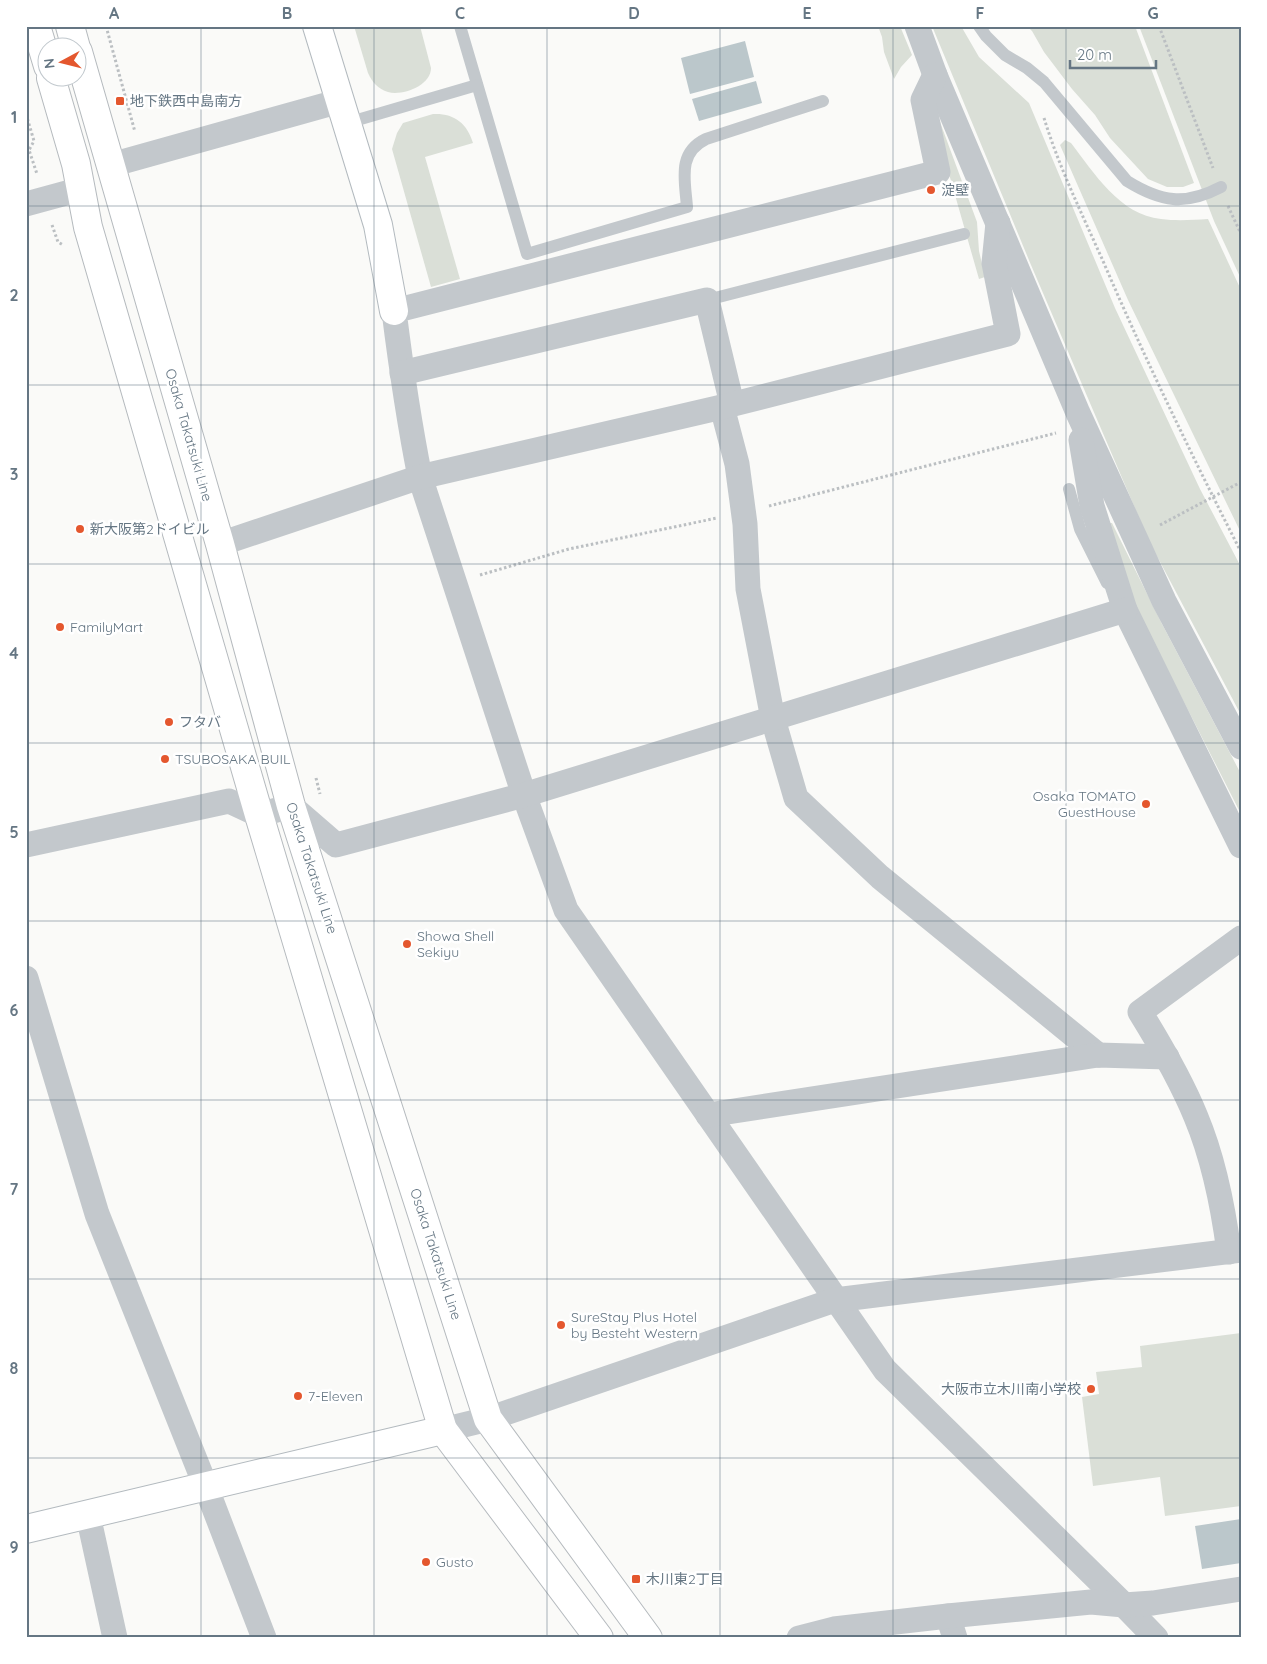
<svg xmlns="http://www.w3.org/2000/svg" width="1267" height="1664" viewBox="0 0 1267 1664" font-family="Quicksand,'Noto Sans JP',sans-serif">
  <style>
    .green { fill: #dadfd7 }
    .water { fill: #bbc7cb }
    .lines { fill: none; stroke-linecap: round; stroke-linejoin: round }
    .secondary-casing { stroke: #b3babf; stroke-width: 30 }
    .primary-casing { stroke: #b5babe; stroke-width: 30 }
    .path { stroke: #bbbfc2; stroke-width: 3; stroke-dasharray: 2.5 2.5; stroke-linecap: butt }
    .lane { stroke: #c3c8cc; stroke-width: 12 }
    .street { stroke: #c3c8cc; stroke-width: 25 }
    .secondary { stroke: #fff; stroke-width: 28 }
    .primary { stroke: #fff; stroke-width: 28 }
    .grid { fill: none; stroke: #657683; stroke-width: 1; stroke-opacity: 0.55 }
    .poi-dot { fill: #e4572e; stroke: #fff; stroke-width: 2 }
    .labels { text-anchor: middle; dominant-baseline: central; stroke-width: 5; stroke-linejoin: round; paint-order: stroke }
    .poi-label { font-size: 14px; fill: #657683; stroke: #fff; text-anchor: start }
    .street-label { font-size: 14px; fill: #657683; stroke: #fff }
    .neatline { fill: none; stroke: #657683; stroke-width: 2 }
    .grid-label { font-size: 16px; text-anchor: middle; font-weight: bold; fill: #657683 }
  </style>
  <rect width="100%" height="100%" fill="#fafaf8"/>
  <!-- green -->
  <g class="green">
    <path d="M354,26h66l11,42c0,18 -29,28 -43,24 -10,-3 -16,-10 -20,-19z"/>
    <path d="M878,26h22l12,29 -11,12 -7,12 -10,-27 -2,-15z"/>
    <path d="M932,26h29l18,31 50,46 86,205 85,181 41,78v148l-92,-174 -118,-276z"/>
    <path d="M1027,26h108l59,157 -11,4h-16l-19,-8 -38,-41 -15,-23 -23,-26 -28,-37 -12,-21z"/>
    <path d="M1139,26h102v253l-27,-58z"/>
    <path d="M433,114c21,-1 34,9 40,29l-48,14 35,122 -29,8 -39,-138 5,-16 6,-10z"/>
    <path d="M940,122l37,100 2,29 6,26 -6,2 -44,-154z"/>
    <path d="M1065,140l6,3c23,30 49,72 90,76 15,2 31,1 47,0l33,71v243l-113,-233 -68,-155z"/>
    <path d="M1109,523h3l50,101 79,150v40l-105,-206z"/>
    <path d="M1241,1333v173l-76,10 -5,-39 -67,9 -11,-89 17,-3 -3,-22 46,-5 -2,-21z"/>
  </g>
  <!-- water -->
  <g class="water">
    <path d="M745,41l9,36 -64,17 -9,-36z"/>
    <path d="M756,81l6,22 -63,18 -7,-22z"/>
    <path d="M1241,1519v44l-39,6 -7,-43z"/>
  </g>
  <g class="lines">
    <defs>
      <g id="secondary">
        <path d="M317,26l61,199 16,86"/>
        <path d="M26,1529l417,-99"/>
      </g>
      <g id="primary">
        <path d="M36,26l12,40"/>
        <path d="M70,26l6,22"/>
        <path d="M78,52l142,492 71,262 197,613 160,219"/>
        <path d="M51,78l25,86 12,63 171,588 184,615 156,208"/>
      </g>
    </defs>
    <!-- secondary casing -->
    <use href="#secondary" class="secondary-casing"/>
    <!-- primary casing -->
    <use href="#primary" class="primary-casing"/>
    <!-- path -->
    <g class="path">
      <path d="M106,26l29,106"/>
      <path d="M1159,26l54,142"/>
      <path d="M26,114l8,27 -5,9 8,24"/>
      <path d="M1044,118c15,49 38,96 59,143 42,98 89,195 138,291"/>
      <path d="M1228,206l13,28"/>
      <path d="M52,225l6,17 5,3"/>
      <path d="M769,506l287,-73"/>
      <path d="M1160,525l81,-43"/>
      <path d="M480,575l89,-26 148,-31"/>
      <path d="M316,778l4,16"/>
    </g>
    <!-- lane -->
    <g class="lane">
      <path d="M460,26l67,228 160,-47c-2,-27 -10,-54 19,-68l117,-38"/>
      <path d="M979,26l7,10 19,19 22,13 17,14 83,99c34,21 58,25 94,6"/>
      <path d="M347,123l130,-38"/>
      <path d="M707,300l257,-66"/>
      <path d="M1069,489l11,40 27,54"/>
    </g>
    <!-- street -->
    <g class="street">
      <path d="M917,26l18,49 143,338 86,188 77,146"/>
      <path d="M935,75l-12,25 15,72 -544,139c7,56 15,111 26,166l104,318 42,115 319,460 239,235 32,33"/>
      <path d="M111,165l229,-64"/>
      <path d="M26,204l55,-15"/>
      <path d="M402,373l305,-73 25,104"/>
      <path d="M722,407l15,57 8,60 3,65 25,130 23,79 84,79 218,178"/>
      <path d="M1081,440l11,66 33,104 116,236"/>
      <path d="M220,544l200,-67 302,-70 286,-73 -14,-71 4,-40"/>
      <path d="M26,845l203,-44 30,14 32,-9 45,39 188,-50 601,-185"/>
      <path d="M26,978l71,236 109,273 58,151"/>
      <path d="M708,1115l390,-60 69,2"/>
      <path d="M1229,1252c-6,-46 -15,-92 -33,-135 -15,-37 -35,-71 -56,-105l101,-74"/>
      <path d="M443,1430l45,-11 347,-119 406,-50"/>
      <path d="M88,1515l27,123"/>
      <path d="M948,1616l7,22"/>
      <path d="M799,1638l35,-9 114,-13 143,-14 33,3 29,-2 88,-14"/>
    </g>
    <!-- secondary -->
    <use href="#secondary" class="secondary"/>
    <!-- primary -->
    <use href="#primary" class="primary"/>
  </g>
  <!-- grid -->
  <path class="grid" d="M201,26v1612M374,26v1612M547,26v1612M720,26v1612M893,26v1612M1066,26v1612M26,206h1215M26,385h1215M26,564h1215M26,743h1215M26,921h1215M26,1100h1215M26,1279h1215M26,1458h1215"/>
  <!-- markers -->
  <g class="poi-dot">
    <rect x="115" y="96" width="10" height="10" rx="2.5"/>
    <circle cx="931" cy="190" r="5"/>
    <circle cx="80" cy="529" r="5"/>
    <circle cx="60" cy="627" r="5"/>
    <circle cx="169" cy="722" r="5"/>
    <circle cx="165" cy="759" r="5"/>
    <circle cx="1146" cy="804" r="5"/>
    <circle cx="407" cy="944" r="5"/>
    <circle cx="561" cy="1325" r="5"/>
    <circle cx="1091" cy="1389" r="5"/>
    <circle cx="298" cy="1396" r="5"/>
    <circle cx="426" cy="1562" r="5"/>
    <rect x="631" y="1574" width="10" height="10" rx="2.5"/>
  </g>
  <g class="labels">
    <!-- poi labels -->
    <g class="poi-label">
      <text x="130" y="101">地下鉄西中島南方</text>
      <text x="941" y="190">淀壁</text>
      <text x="90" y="529">新大阪第2ドイビル</text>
      <text x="70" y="627">FamilyMart</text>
      <text x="179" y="722">フタバ</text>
      <text x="175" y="759">TSUBOSAKA BUIL</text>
      <text x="1136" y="796" text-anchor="end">Osaka TOMATO<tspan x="1136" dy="16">GuestHouse</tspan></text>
      <text x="417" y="936">Showa Shell<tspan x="417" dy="16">Sekiyu</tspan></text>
      <text x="571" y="1317">SureStay Plus Hotel<tspan x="571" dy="16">by Besteht Western</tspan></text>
      <text x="1081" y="1389" text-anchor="end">大阪市立木川南小学校</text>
      <text x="308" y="1396">7-Eleven</text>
      <text x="436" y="1562">Gusto</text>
      <text x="646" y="1579">木川東2丁目</text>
    </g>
    <!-- street labels -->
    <g class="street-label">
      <text transform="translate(189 435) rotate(74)">Osaka Takatsuki Line</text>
      <text transform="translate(312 868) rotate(72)">Osaka Takatsuki Line</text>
      <text transform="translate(436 1254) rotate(72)">Osaka Takatsuki Line</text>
    </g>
  </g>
  <!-- border -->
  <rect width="1267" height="1664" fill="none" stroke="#ffffff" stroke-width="55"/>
  <!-- north arrow -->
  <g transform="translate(62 62) rotate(263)"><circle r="24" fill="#ffffff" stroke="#c1c8cd"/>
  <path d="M0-4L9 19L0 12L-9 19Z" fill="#e4572e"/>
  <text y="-8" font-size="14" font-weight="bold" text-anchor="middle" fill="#657683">N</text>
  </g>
  <!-- scale -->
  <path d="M1070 60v8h86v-8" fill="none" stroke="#657683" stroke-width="2.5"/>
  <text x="1077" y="60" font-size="15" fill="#657683" stroke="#ffffff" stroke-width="4" paint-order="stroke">20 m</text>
  <rect x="28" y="28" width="1212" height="1608" class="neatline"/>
  <g class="grid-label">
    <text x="114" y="19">A</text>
    <text x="287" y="19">B</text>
    <text x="460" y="19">C</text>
    <text x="634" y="19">D</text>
    <text x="807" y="19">E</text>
    <text x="980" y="19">F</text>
    <text x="1153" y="19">G</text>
    <text x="14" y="123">1</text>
    <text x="14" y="301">2</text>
    <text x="14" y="480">3</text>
    <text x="14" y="659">4</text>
    <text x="14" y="838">5</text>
    <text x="14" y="1016">6</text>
    <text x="14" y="1195">7</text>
    <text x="14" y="1374">8</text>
    <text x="14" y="1553">9</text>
  </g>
</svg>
